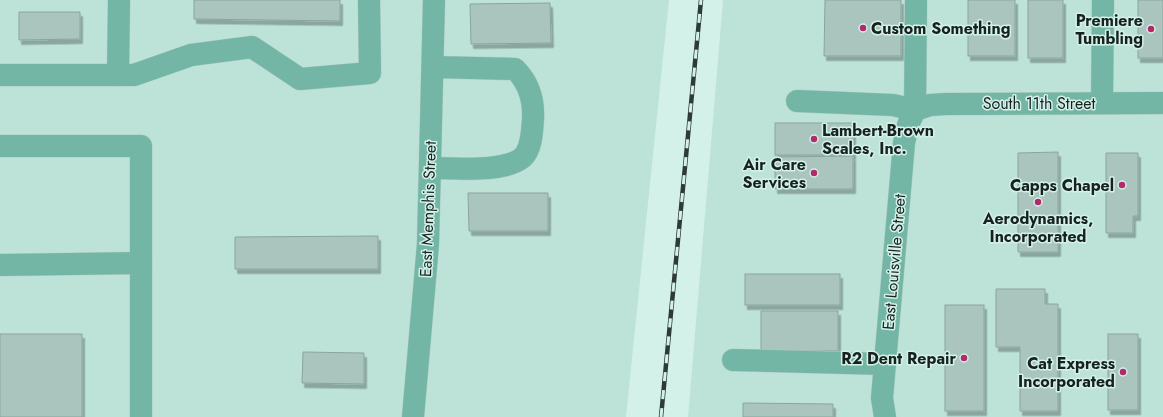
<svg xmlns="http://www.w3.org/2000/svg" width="1163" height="417" viewBox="0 0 1163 417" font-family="Jost,sans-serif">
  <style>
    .built { fill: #bde3d9 }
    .building { fill: #a9c5bd; stroke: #89a59d; filter: url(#shadow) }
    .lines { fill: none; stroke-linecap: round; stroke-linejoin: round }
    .minor-casing { stroke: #b1ccc4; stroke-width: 23 }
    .minor { stroke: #74b6a6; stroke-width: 22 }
    .rail-casing { stroke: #2d3a36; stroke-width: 4.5 }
    .rail { stroke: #d3f1e8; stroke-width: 3; stroke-dasharray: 9; stroke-linecap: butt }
    .poi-dot { fill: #b32a6a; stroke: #d3f1e8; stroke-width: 1.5 }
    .labels { text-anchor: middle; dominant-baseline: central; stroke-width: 3; stroke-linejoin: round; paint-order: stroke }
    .poi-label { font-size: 16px; font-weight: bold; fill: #17221f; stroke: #d3f1e8; text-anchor: end }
    .street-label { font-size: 16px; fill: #17221f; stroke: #d3f1e8 }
  </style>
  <defs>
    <filter id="shadow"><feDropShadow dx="2.5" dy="4.5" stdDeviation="0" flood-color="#0004"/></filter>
  </defs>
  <rect width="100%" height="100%" fill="#d3f1e8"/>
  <!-- built -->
  <g class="built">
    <path d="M0,0h669l-43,417h-626z"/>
    <path d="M723,0h440v417h-475z"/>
  </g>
  <!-- building -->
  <g class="building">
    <path d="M194,0h146v21l-146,-2z"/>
    <path d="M825,0h76v56h-77z"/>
    <rect x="968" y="0" width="47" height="56"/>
    <rect x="1028" y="0" width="35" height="58"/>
    <rect x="1138" y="0" width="25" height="58"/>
    <path d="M550,3l1,40 -80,1 -1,-40z"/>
    <path d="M19,12h61v27l-61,1z"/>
    <rect x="775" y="123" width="78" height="32"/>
    <path d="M1058,152v100h-40v-99z"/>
    <path d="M1106,153h32v63h-5v17h-27z"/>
    <path d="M853,156v33h-78v-32z"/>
    <path d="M468,193h80v38h-79z"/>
    <path d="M378,236v33h-143v-32z"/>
    <rect x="745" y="274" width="95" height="31"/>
    <path d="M996,289h49v15h13v107h-38v-64h-24z"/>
    <rect x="945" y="305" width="39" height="106"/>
    <rect x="761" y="311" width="77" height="40"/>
    <rect x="0" y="334" width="82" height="83"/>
    <rect x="1108" y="334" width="30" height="76"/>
    <path d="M303,352l61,1v31l-62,-1z"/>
    <path d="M743,403l90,1v13h-90z"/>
  </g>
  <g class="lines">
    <defs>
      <g id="minor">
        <path d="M0,75h134l57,-20 61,-8 48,32 70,-6 -1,-73"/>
        <path d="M118,75l1,-75"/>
        <path d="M797,101l96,4 22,5 15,-5 16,-1 217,-1"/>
        <path d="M1102,103l1,-103"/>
        <path d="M0,146h141v271"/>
        <path d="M430,168c23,0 76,5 93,-11 9,-9 9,-26 10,-38 1,-19 -5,-37 -18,-50l-82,-2"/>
        <path d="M0,265l141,-2"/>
        <path d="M733,360l152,4"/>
        <path d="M413,417l15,-173 6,-244"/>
        <path d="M885,417l-3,-19 22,-255 4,-18 7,-15 1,-110"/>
      </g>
    </defs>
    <!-- minor casing -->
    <use href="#minor" class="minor-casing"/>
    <!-- minor -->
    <use href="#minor" class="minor"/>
    <defs>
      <path id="rail" d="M661,417l40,-417"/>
    </defs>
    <!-- rail casing -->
    <use href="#rail" class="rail-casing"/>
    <!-- rail -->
    <use href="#rail" class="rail"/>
  </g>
  <!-- markers -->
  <g class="poi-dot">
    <circle cx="863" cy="28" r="4"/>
    <circle cx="1151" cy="29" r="4"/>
    <circle cx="814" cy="139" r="4"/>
    <circle cx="814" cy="173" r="4"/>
    <circle cx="1122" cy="185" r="4"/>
    <circle cx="1038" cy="202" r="4"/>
    <circle cx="964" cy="358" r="4"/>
    <circle cx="1123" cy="372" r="4"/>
  </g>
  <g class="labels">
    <!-- poi labels -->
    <g class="poi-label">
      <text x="1143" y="20">Premiere<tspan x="1143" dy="18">Tumbling</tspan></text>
      <text x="871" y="28" text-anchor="start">Custom Something</text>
      <text x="822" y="130" text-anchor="start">Lambert-Brown<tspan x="822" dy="18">Scales, Inc.</tspan></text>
      <text x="806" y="164">Air Care<tspan x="806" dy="18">Services</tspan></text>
      <text x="1114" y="185">Capps Chapel</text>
      <text x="1038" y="218" text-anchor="middle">Aerodynamics,<tspan x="1038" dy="18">Incorporated</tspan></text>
      <text x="956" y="358">R2 Dent Repair</text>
      <text x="1115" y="363">Cat Express<tspan x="1115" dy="18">Incorporated</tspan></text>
    </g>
    <!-- street labels -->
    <g class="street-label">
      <text x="1039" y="103">South 11th Street</text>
      <text transform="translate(428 209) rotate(-88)">East Memphis Street</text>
      <text transform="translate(894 262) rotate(-85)">East Louisville Street</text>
    </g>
  </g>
</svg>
